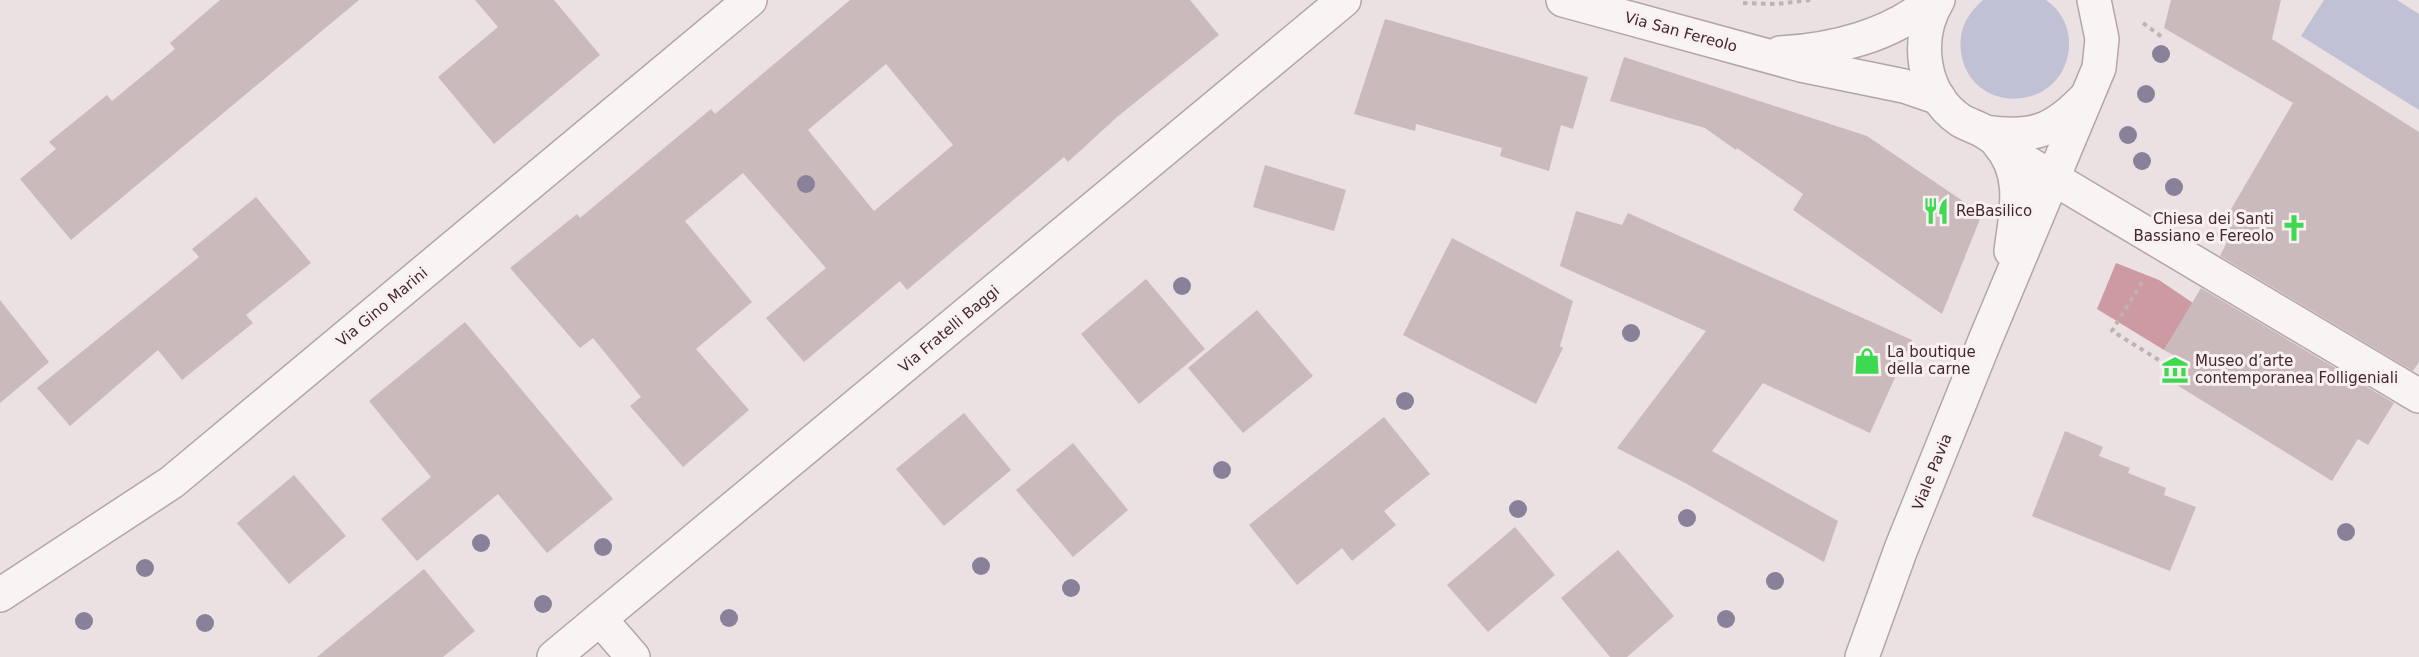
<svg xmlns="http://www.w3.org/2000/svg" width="2419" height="657" viewBox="0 0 2419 657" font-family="'DejaVu Sans',sans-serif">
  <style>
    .grass { fill: #c1c1d5 }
    .water { fill: #cd99a3 }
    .building { fill: #cbbabc; fill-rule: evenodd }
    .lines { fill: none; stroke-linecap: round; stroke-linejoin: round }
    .minor-casing { stroke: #b6a5a7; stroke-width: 36 }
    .path { stroke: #beb2b3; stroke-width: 4; stroke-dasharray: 4.5 4.5; stroke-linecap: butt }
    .minor { stroke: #f8f4f4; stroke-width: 33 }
    .tree { fill: #89819a }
    .labels { text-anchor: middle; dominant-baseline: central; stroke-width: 6; stroke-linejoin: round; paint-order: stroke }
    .street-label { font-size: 15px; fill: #44272a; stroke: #f8f0f1 }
    .poi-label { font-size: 15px; fill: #44272a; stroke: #f8f0f1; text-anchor: start }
  </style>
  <rect width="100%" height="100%" fill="#ebe0e2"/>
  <!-- grass -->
  <g class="grass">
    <path d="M1983,0h63c16,11 24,28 23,47 -5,66 -99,70 -108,5 -3,-22 6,-38 22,-52z"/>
    <path d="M2324,0h73l22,14v96l-118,-74z"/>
  </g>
  <!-- water -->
  <path class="water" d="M2116,263l43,17 34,23 -29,47 -67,-41z"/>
  <!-- building -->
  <g class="building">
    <path d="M220,0h139l-288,240 -51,-61 36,-30 -7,-7 58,-47 5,6 63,-52 -5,-6z"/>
    <path d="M475,0h79l46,55 -106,89 -56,-67 60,-50z"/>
    <path d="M850,0h340l29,35 -102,82 -49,45 -4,-5 -157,133 -7,-9 -96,81 -38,-44 60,-50 -83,-95 -58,48 67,81 -56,47 53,61 -66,57 -53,-61 11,-9 -48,-59 -13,10 -70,-80 67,-54 3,4 131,-109 4,5zM886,64l67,81 -79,66 -66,-81z"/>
    <path d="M2171,0h110l-9,39 147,93v230l-6,9 -193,-115 7,-14 -11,-7 77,-132 -129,-75z"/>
    <path d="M1385,19l203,58 -15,52 -12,-4 -12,46 -49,-15 2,-8 -86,-24 -1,7 -61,-17z"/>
    <path d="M1624,57l243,79 115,78 -40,100 -149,-104 10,-16 -66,-46 -1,2 -31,-22 -95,-27z"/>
    <path d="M1265,165l81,25 -12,41 -81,-24z"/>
    <path d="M256,197l55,66 -65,52 7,8 -71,57 -24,-30 -88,76 -33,-38 162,-131 -7,-8z"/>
    <path d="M1576,211l46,14 6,-12 284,127 -42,93 -107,-50 -51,68 126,70 -14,41 -137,-78 -70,-36 89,-117 -146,-65z"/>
    <path d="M1452,238l121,63 -13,45 3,2 -27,56 -133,-69z"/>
    <path d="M1146,279l59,70 -66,55 -58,-70z"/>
    <path d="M2201,288l193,115 -26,42 -10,-6 -26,42 -163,-101 12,-21 -17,-9z"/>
    <path d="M0,300l49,62 -49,41z"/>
    <path d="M1257,310l56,66 -70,57 -55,-65z"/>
    <path d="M465,322l148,177 -66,54 -49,-59 -81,67 -36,-42 50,-42 -62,-76z"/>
    <path d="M964,413l47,57 -67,56 -48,-57z"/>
    <path d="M1384,417l46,57 -46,37 12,14 -44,36 -10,-13 -45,37 -48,-60z"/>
    <path d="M2065,431l38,16 -4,9 31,12 -2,5 38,15 -2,7 32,12 -26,64 -138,-55z"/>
    <path d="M1073,443l55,67 -55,47 -57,-67z"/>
    <path d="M294,475l52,61 -57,48 -52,-61z"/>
    <path d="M1515,527l40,48 -67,57 -41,-47z"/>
    <path d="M1618,550l56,66 -47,41h-17l-49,-59z"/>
    <path d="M424,569l51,62 -32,26h-126z"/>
  </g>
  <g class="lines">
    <defs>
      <g id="minor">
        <path d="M1563,0l238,65 103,21 35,12"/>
        <path d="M1938,0c-23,38 -17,93 22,120 8,5 17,7 25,12 14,9 27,20 41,30l393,234"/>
        <path d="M1780,53c52,-3 112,-17 152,-53"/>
        <path d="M1985,132c48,7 69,-1 102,-36"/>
        <path d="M1998,143c28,31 18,70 13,108"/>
        <path d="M0,595l172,-113 578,-482"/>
        <path d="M600,619l33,38"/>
        <path d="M554,657l790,-657"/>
        <path d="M1862,657l39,-108 85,-211 113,-270 3,-29 -8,-39"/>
      </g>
    </defs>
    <!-- minor casing -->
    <use href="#minor" class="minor-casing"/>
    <!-- path -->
    <g class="path">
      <path d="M1743,3l33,1 35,-4"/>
      <path d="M2143,23l19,14"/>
      <path d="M2142,282l-30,49 63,39"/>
    </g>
    <!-- minor -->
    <use href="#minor" class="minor"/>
  </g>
  <!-- trees -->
  <g class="tree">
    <circle cx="2161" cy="54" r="9"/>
    <circle cx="2146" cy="94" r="9"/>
    <circle cx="2128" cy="135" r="9"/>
    <circle cx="2142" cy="161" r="9"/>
    <circle cx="806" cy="184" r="9"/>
    <circle cx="2174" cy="187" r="9"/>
    <circle cx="1182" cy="286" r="9"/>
    <circle cx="1631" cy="333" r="9"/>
    <circle cx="1405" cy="401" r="9"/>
    <circle cx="1222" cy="470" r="9"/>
    <circle cx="1518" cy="509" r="9"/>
    <circle cx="1687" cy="518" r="9"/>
    <circle cx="2346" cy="532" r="9"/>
    <circle cx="481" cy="543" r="9"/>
    <circle cx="603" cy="547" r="9"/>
    <circle cx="981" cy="566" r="9"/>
    <circle cx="145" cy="568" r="9"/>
    <circle cx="1775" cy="581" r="9"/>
    <circle cx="1071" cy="588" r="9"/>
    <circle cx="543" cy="604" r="9"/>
    <circle cx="729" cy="618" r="9"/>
    <circle cx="1726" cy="619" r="9"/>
    <circle cx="84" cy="621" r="9"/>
    <circle cx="205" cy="623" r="9"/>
  </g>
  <!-- icons -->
  <defs>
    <symbol id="restaurant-bare" viewBox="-9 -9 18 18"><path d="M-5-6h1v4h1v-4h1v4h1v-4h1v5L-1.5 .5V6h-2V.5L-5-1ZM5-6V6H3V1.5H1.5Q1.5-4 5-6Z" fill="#3cd951" stroke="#f8f0f1" stroke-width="2.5" paint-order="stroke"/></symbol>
    <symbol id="church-bare" viewBox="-9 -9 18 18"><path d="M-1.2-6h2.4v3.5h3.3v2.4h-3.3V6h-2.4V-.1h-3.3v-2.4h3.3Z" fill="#3cd951" stroke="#f8f0f1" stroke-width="2.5" paint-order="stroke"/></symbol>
    <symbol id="shop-bare" viewBox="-9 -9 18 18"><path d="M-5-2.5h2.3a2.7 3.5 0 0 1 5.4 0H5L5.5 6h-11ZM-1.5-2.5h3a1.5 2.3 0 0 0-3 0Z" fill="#3cd951" stroke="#f8f0f1" stroke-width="2.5" paint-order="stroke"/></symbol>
    <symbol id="museum-bare" viewBox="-9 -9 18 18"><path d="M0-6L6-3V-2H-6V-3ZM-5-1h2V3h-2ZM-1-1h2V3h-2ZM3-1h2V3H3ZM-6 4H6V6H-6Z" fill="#3cd951" stroke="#f8f0f1" stroke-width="2.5" paint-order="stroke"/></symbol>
  </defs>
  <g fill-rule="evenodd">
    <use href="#restaurant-bare" x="1917" y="192" width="38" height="38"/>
    <use href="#church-bare" x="2275" y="209" width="38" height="38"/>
    <use href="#shop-bare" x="1848" y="342" width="38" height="38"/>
    <use href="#museum-bare" x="2156" y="351" width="38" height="38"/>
  </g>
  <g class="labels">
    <!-- street labels -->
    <g class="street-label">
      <text transform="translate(1681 32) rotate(15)">Via San Fereolo</text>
      <text transform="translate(382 307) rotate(-40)">Via Gino Marini</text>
      <text transform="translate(949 329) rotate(-40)">Via Fratelli Baggi</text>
      <text transform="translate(1932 472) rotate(-68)">Viale Pavia</text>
    </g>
    <!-- poi labels -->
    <g class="poi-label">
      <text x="1956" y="211">ReBasilico</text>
      <text x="2274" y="219" text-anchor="end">Chiesa dei Santi<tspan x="2274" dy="17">Bassiano e Fereolo</tspan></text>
      <text x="1887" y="352">La boutique<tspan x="1887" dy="17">della carne</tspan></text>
      <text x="2195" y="361">Museo d’arte<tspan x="2195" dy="17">contemporanea Folligeniali</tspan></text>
    </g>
  </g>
</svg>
